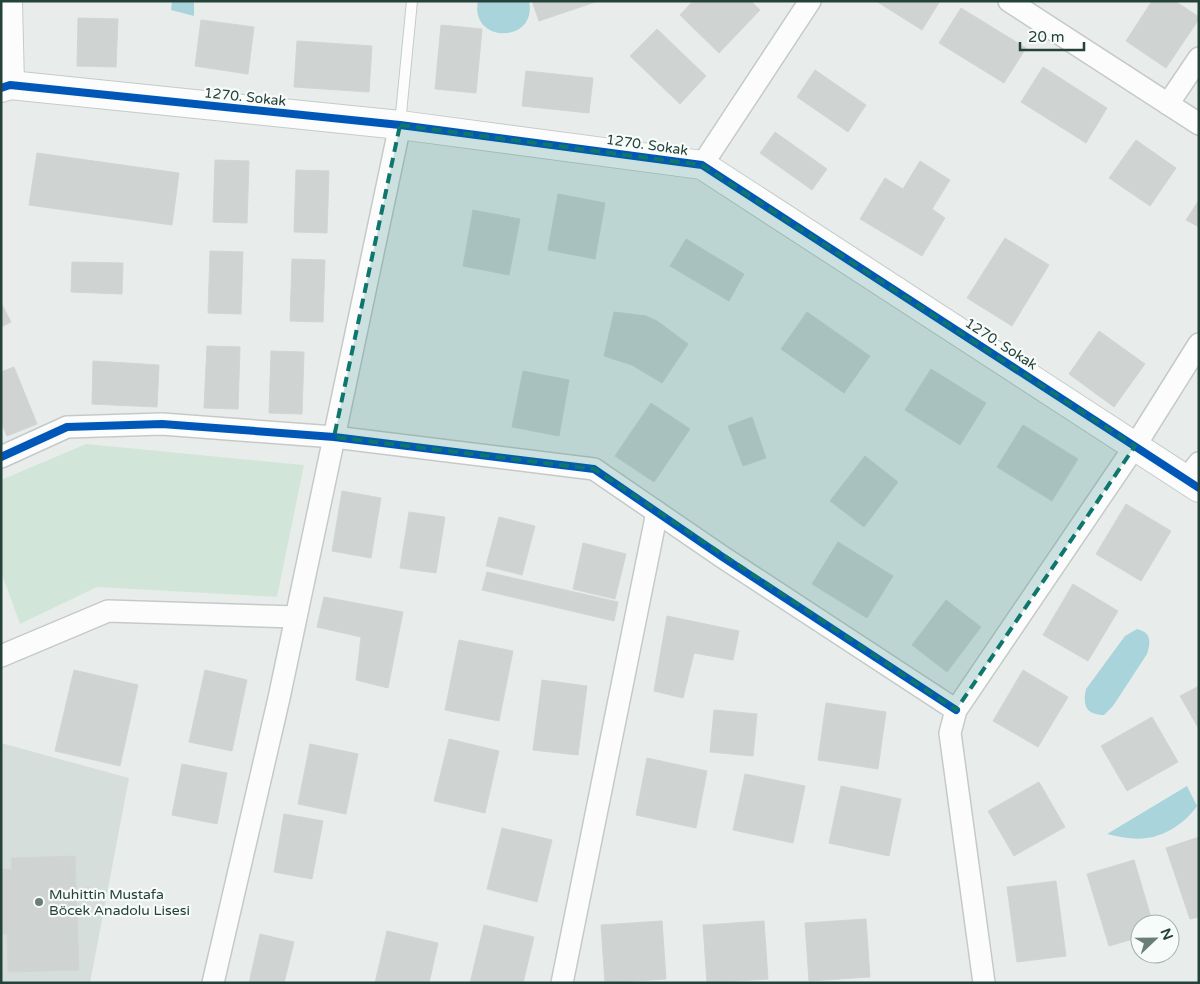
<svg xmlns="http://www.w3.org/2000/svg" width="1200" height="984" viewBox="0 0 1200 984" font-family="'Varela Round',sans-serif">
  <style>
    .built { fill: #d6dedb }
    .green { fill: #d1e6d8 }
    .water { fill: #a9d4db }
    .building { fill: #cfd4d2; stroke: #d1d6d4 }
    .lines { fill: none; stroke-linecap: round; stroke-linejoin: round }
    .lane-casing { stroke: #c5cac8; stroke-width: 12 }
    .street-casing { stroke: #c5cac8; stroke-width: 24 }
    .secondary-casing { stroke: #c3cbc8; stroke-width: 30 }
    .lane { stroke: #fcfcfc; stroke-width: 10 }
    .street { stroke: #fcfcfc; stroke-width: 21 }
    .secondary { stroke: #fcfcfc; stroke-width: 28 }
    .cycleway-casing { stroke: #f7fbf9; stroke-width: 11 }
    .cycleway { stroke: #0057b8; stroke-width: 8 }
    .marked { fill: #0f766e; fill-opacity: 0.2; stroke: #0f766e; stroke-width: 4; stroke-dasharray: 10 6; stroke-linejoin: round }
    .poi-dot { fill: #697e78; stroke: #f7fbf9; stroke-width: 2 }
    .labels { text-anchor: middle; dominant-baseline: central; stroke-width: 4.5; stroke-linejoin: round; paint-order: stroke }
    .street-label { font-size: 14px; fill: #24423a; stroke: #f7fbf9 }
    .poi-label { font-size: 14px; fill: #24423a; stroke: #f7fbf9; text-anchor: start }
  </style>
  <rect width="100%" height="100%" fill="#e8edeb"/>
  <!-- built -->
  <path class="built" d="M1,743l128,35 -39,205h-89z"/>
  <!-- green -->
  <path class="green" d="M86,444l218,21 -27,132 -180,-10 -77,37 -19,-52v-92z"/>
  <!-- water -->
  <g class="water">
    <path d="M172,1h22v15l-23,-6z"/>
    <path d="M478,1h51c9,43 -60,43 -51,0z"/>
    <path d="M1137,629c14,3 14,13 10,25l-34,52 -9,9c-17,0 -22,-9 -18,-26l39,-53z"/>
    <path d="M1187,786l10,20c-10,15 -31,30 -50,32 -13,2 -27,-1 -40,-4z"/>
  </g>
  <!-- building -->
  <g class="building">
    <path d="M532,1h66l-59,20z"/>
    <path d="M693,1h58l9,9 -41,43 -39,-38z"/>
    <path d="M876,1h64l-18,29z"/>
    <path d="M1152,1h23l24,16v2l-33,49 -40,-27z"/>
    <path d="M961,8l65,40 -22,35 -65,-40z"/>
    <path d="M78,18l40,1 -2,48 -39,-1z"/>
    <path d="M201,20l53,7 -6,47 -53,-8z"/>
    <path d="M441,25l41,4 -6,64 -41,-4z"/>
    <path d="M657,29l49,47 -26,28 -50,-48z"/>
    <path d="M297,41l75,5 -3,46 -75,-5z"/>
    <path d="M1043,67l64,41 -21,35 -65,-41z"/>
    <path d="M815,70l51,35 -18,27 -51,-35z"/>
    <path d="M526,71l67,7 -4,35 -67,-7z"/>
    <path d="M775,132l52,37 -15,21 -52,-37z"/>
    <path d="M1136,140l40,28 -26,38 -41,-28z"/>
    <path d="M37,153l142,20 -7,52 -143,-20z"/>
    <path d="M215,160l34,1 -2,62 -34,-1z"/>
    <path d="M920,161l30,19 -18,29 13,9 -23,38 -62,-37 25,-41 18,11z"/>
    <path d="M296,170l33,1 -2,62 -33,-1z"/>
    <path d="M558,194l47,9 -10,56 -47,-9z"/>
    <path d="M1199,200v27l-13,-7z"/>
    <path d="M473,210l47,9 -11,56 -46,-9z"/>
    <path d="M1005,238l44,27 -37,61 -45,-28z"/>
    <path d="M686,239l58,35 -15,27 -59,-35z"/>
    <path d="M210,251l33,1 -2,62 -33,-1z"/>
    <path d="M292,259l33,1 -2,62 -33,-1z"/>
    <path d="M72,262l51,1 -1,31 -51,-2z"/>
    <path d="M1,303l10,19 -10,5z"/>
    <path d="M614,312l32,4 11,5 31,23 -26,39 -30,-18 -28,-9z"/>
    <path d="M807,312l63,44 -26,37 -63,-44z"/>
    <path d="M1099,331l46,33 -31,43 -45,-33z"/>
    <path d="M207,346l33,1 -2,62 -34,-1z"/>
    <path d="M271,351l33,1 -2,62 -33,-1z"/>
    <path d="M93,361l66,4 -2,42 -65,-3z"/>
    <path d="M14,367l23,57 -30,12 -6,-14v-50z"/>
    <path d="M931,369l55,34 -26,42 -55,-35z"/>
    <path d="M523,371l46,9 -10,56 -47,-9z"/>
    <path d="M651,403l39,26 -36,53 -39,-26z"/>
    <path d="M752,417l14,41 -23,8 -15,-40z"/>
    <path d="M1023,425l55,34 -26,42 -55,-34z"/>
    <path d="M865,456l33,26 -34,45 -34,-26z"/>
    <path d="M342,491l39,7 -10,60 -39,-7z"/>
    <path d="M1126,504l45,27 -30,50 -45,-27z"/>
    <path d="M409,512l36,5 -9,56 -36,-5z"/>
    <path d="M499,517l36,9 -13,49 -36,-9z"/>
    <path d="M838,542l55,34 -26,42 -55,-34z"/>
    <path d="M583,543l43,11 -11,45 -42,-10z"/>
    <path d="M487,572l131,30 -4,19 -132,-31z"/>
    <path d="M1073,584l45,27 -30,50 -45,-26z"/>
    <path d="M324,597l79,15 -15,76 -32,-8 5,-43 -44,-10z"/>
    <path d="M946,600l35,27 -34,45 -35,-27z"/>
    <path d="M667,616l72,15 -6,29 -39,-7 -11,45 -29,-7z"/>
    <path d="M459,640l54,11 -14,70 -54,-11z"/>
    <path d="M74,670l64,15 -18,81 -65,-15z"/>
    <path d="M205,670l42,10 -15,71 -43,-9z"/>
    <path d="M1023,670l45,27 -30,50 -45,-26z"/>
    <path d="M542,680l45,6 -9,69 -45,-5z"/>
    <path d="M1199,686v43l-19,-33z"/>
    <path d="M826,703l60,9 -8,57 -60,-9z"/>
    <path d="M714,710l43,4 -4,42 -43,-4z"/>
    <path d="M1152,717l26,45 -51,29 -26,-45z"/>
    <path d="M449,739l50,12 -14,62 -51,-12z"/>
    <path d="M310,744l48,10 -12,60 -48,-10z"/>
    <path d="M647,758l60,13 -11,57 -60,-13z"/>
    <path d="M182,764l45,9 -10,51 -45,-9z"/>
    <path d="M745,774l60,12 -12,57 -60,-13z"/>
    <path d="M1039,782l26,45 -51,29 -26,-45z"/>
    <path d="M841,786l60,13 -12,57 -60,-13z"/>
    <path d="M284,814l39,7 -11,58 -38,-7z"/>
    <path d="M502,828l50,12 -15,62 -50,-13z"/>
    <path d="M1199,837v80l-9,2 -24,-71z"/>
    <path d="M75,856l4,114 -71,2 -1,-38 -6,1v-66h11l-1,-11z"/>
    <path d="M1134,860l19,64h-13v13l-31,9 -22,-72z"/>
    <path d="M1056,881l10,75 -49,6 -10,-75z"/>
    <path d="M866,919l4,58 -61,4 -4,-58z"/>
    <path d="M662,921l4,58 -61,4 -4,-58z"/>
    <path d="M764,921l4,58 -61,4 -4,-58z"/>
    <path d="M484,925l50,12 -11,46h-53z"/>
    <path d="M387,931l51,12 -9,40h-54z"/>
    <path d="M260,934l34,8 -10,41h-35z"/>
  </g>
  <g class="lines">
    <defs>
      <path id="lane" d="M400,124l12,-123"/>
      <g id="street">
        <path d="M1009,1l190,123"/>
        <path d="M1168,104l31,-46"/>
        <path d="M702,165l108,-164"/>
        <path d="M1,457l66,-30 95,-3 172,13 260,32 130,89 232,152"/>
        <path d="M1187,479l12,-16"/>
        <path d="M1,656l107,-45 188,6"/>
        <path d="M213,983l66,-285 121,-573"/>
        <path d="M562,983l95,-471"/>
        <path d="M984,983l-34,-250 6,-23 179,-264 64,-102"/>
      </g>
      <g id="secondary">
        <path d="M8,1l2,84"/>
        <path d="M1,88l9,-3 390,40 302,40 497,323"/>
      </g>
    </defs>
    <!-- lane casing -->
    <use href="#lane" class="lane-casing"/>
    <!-- street casing -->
    <use href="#street" class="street-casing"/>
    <!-- secondary casing -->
    <use href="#secondary" class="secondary-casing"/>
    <!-- lane -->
    <use href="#lane" class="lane"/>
    <!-- street -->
    <use href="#street" class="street"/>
    <!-- secondary -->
    <use href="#secondary" class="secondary"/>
    <defs>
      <g id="cycleway">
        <path d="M1,88l9,-3 390,40 302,40 497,323"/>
        <path d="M1,457l66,-30 95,-3 172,13 260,32 130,89 232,152"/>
      </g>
    </defs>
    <!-- cycleway casing -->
    <use href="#cycleway" class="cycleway-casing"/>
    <!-- cycleway -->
    <use href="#cycleway" class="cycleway"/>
  </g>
  <!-- marked area -->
  <path class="marked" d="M400,125l302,40 433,281 -179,264 -362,-241 -260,-32z"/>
  <!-- markers -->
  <circle class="poi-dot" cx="39" cy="902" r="5"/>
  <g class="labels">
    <!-- street labels -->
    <g class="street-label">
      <text transform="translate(245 97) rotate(6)">1270. Sokak</text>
      <text transform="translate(647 145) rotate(8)">1270. Sokak</text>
      <text transform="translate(1001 344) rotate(33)">1270. Sokak</text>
    </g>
    <!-- poi labels -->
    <g class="poi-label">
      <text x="49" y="894">Muhittin Mustafa<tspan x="49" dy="16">Böcek Anadolu Lisesi</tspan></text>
    </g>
  </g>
  <!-- border -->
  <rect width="1200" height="984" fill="none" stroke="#24423a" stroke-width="5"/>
  <!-- north arrow -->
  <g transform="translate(1155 939) rotate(68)"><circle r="24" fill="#f7fbf9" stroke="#a3b1ad"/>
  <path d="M0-4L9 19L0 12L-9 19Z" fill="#697e78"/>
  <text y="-8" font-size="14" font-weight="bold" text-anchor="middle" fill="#24423a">N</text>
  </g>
  <!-- scale -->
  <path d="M1020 42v8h64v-8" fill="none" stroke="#24423a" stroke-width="2.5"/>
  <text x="1028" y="42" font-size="15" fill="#24423a" stroke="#f7fbf9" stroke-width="4" paint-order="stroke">20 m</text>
</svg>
